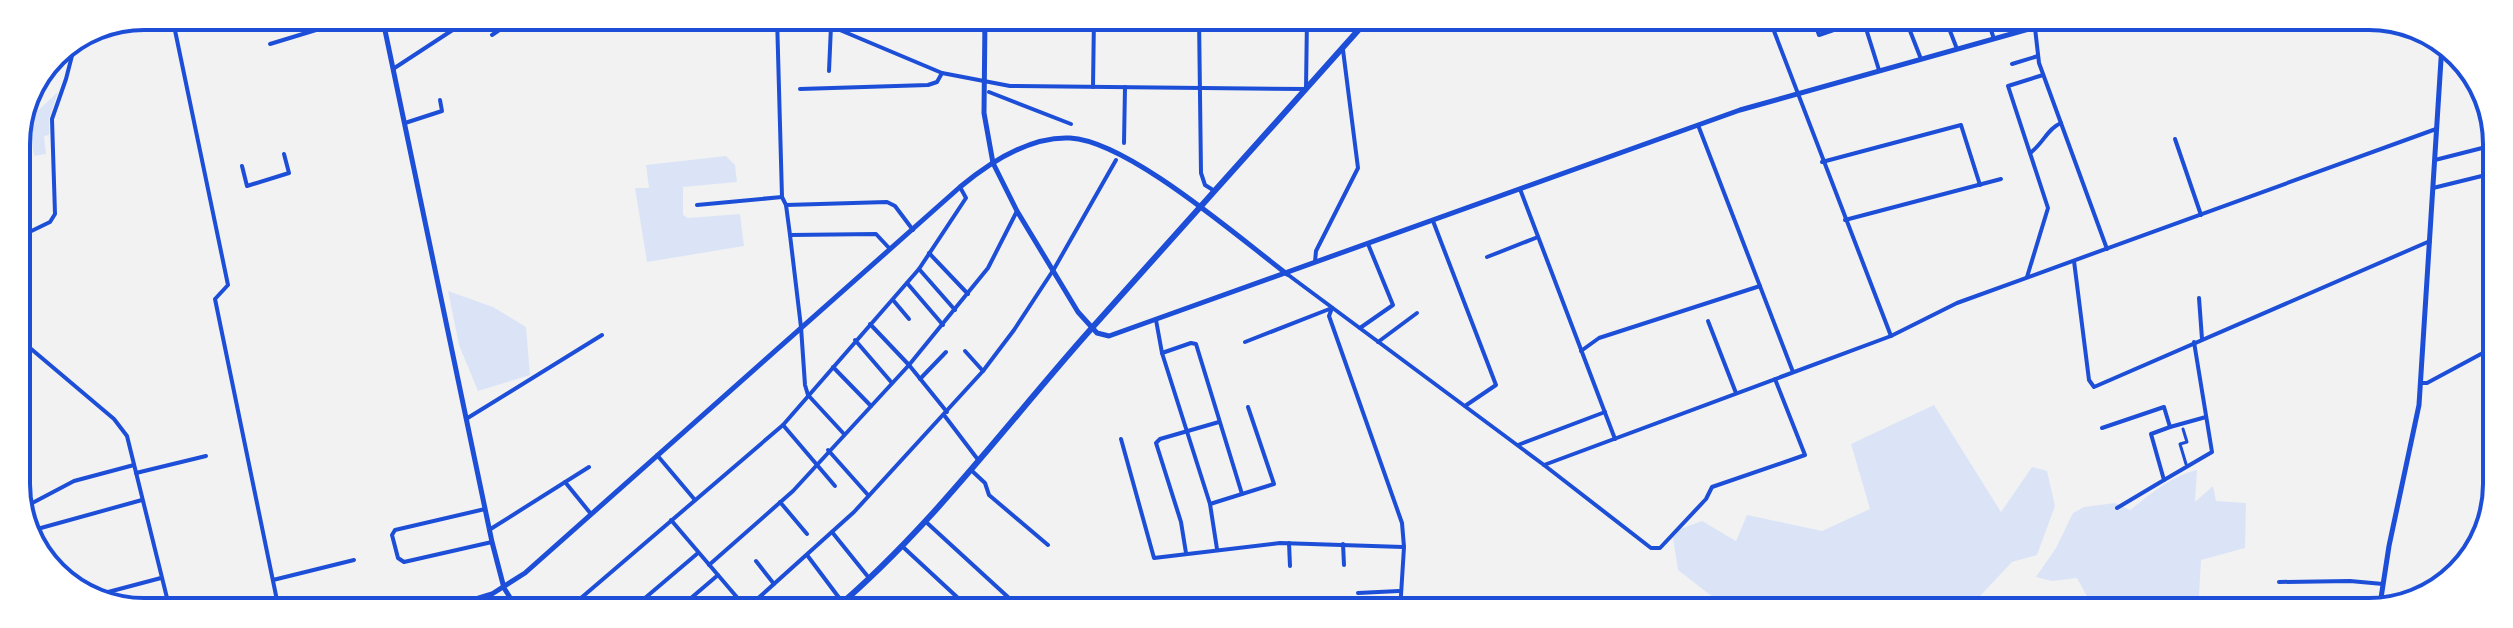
<svg xmlns="http://www.w3.org/2000/svg" width="2513" height="628" viewBox="0 0 2513 628" font-family="Bitter,serif">
  <style>
    .green { fill: #dbe4f7 }
    .lines { fill: none; stroke-linecap: round; stroke-linejoin: round }
    .pedestrian { stroke: #1d4ed8; stroke-width: 3 }
    .minor { stroke: #1d4ed8; stroke-width: 4 }
    .tertiary { stroke: #1d4ed8; stroke-width: 5 }
    .secondary { stroke: #1d4ed8; stroke-width: 5 }
    .trunk { stroke: #1d4ed8; stroke-width: 6 }
    .rim { fill: none; stroke: #1d4ed8; stroke-width: 4 }
  </style>
  <rect width="100%" height="100%" fill="#f2f2f2"/>
  <!-- green -->
  <g class="green">
    <path d="M58,92l-9,27v16l-5,1 2,18 -12,2 -5,-30 -13,10 4,-9z"/>
    <path d="M726,156l9,9 2,17 -54,5v28l5,3 52,-4 4,32 -97,16 -12,-74h14l-3,-23z"/>
    <path d="M448,291l45,16 33,20 4,48 -52,16 -19,-46z"/>
    <path d="M1934,405l67,107 31,-45 15,4 8,35 -18,49 -25,7 -46,49h-235l-53,-41 -6,-38 30,-11 34,20 11,-26 75,16 48,-22 -19,-65z"/>
    <path d="M2197,470l-2,32 18,-16 3,15 30,2 -1,45 -44,12 -3,52 -103,-1 -18,-33 -25,3 -16,-4 20,-29 17,-35 11,-6 31,-4 15,7c21,-16 41,-34 67,-40z"/>
  </g>
  <g class="lines">
    <!-- pedestrian -->
    <path class="pedestrian" d="M2183,429l4,13 -7,2 6,20"/>
    <!-- minor -->
    <g class="minor">
      <path d="M172,16l56,269 -13,14 64,311"/>
      <path d="M777,17l5,180 4,8 4,30 11,92 4,58 3,10 36,39"/>
      <path d="M809,17l133,56 68,13 296,3 1,-72"/>
      <path d="M932,17l12,4h14l27,10"/>
      <path d="M1049,17v1"/>
      <path d="M1199,17l2,156 4,12 8,5"/>
      <path d="M1769,18l122,318"/>
      <path d="M1813,18l6,17 44,-15"/>
      <path d="M1905,18l16,41"/>
      <path d="M1945,18l12,31"/>
      <path d="M1987,18l7,21"/>
      <path d="M1863,19l16,51"/>
      <path d="M2035,28l4,35 68,186"/>
      <path d="M492,35l28,-19"/>
      <path d="M270,44l92,-28"/>
      <path d="M2012,64l26,-8"/>
      <path d="M393,69l81,-53"/>
      <path d="M829,71l2,-45"/>
      <path d="M1093,87l1,-70"/>
      <path d="M800,89l128,-4 9,-3 5,-9"/>
      <path d="M989,92l82,32"/>
      <path d="M405,123l37,-12 -2,-11"/>
      <path d="M1698,125l95,247"/>
      <path d="M2175,139l26,76"/>
      <path d="M1124,143l1,-56"/>
      <path d="M2030,153c12,-8 18,-25 31,-30"/>
      <path d="M2435,160l59,-15"/>
      <path d="M1822,162l139,-37 19,60"/>
      <path d="M242,166l5,20 42,-13 -5,-19"/>
      <path d="M2433,188l61,-15"/>
      <path d="M1520,189l95,250"/>
      <path d="M697,205l85,-8"/>
      <path d="M786,205l101,-3 8,4 18,24"/>
      <path d="M1845,220l156,-41"/>
      <path d="M1433,221l63,164 -31,21"/>
      <path d="M790,235l86,-1 14,15"/>
      <path d="M17,238l33,-16 5,-8 -3,-95 14,-40 9,-35"/>
      <path d="M929,253l39,41"/>
      <path d="M1487,257l51,-20"/>
      <path d="M2074,261l15,119 5,7 336,-146"/>
      <path d="M1315,262l1,-11 42,-83 -15,-118"/>
      <path d="M919,269l36,41"/>
      <path d="M1287,274l257,191 107,83h9l46,-49 6,-12 93,-32 -30,-76"/>
      <path d="M2027,277l21,-69 -40,-122 35,-11"/>
      <path d="M907,283l36,42"/>
      <path d="M2199,298l3,41"/>
      <path d="M893,300l16,19"/>
      <path d="M1156,320l6,33 48,151 7,45"/>
      <path d="M1708,321l28,72"/>
      <path d="M870,324l39,41 38,47"/>
      <path d="M1360,328l33,-23 -25,-61"/>
      <path d="M17,337l97,82 13,17 43,174"/>
      <path d="M855,340l37,43"/>
      <path d="M1245,342l87,-34 -3,8 73,207 2,24 -4,64"/>
      <path d="M1378,342l39,-29"/>
      <path d="M965,351l18,20"/>
      <path d="M1581,351l18,-13 161,-52"/>
      <path d="M1162,353l29,-10 5,1 46,150"/>
      <path d="M833,367l38,39"/>
      <path d="M920,379l26,-27"/>
      <path d="M2421,383h6l67,-36"/>
      <path d="M944,415l35,46"/>
      <path d="M466,419l136,-84"/>
      <path d="M783,425l52,61"/>
      <path d="M2170,427l36,-10"/>
      <path d="M2102,428l62,-21 6,20 -19,7 13,46 -47,28"/>
      <path d="M1121,439l33,119 126,-15 123,4"/>
      <path d="M1518,445l87,-33"/>
      <path d="M828,450l40,45"/>
      <path d="M657,455l38,45"/>
      <path d="M1544,465l347,-129 66,-33 479,-174"/>
      <path d="M971,470l14,13 4,12 59,50"/>
      <path d="M136,473l70,-17"/>
      <path d="M2164,480l48,-28 -18,-110"/>
      <path d="M565,482l26,32"/>
      <path d="M780,502l27,32"/>
      <path d="M1210,504l64,-20 -26,-77"/>
      <path d="M485,509l-90,21 -3,5 6,23 6,4 88,-20"/>
      <path d="M19,510l55,-29 60,-16"/>
      <path d="M671,520l76,89"/>
      <path d="M925,521l97,89"/>
      <path d="M489,530l100,-63"/>
      <path d="M30,531l112,-31"/>
      <path d="M832,532l37,46"/>
      <path d="M1289,543l1,23"/>
      <path d="M1343,544l1,21"/>
      <path d="M903,547l68,63"/>
      <path d="M1186,553l-5,-31 -25,-79 4,-4 59,-17"/>
      <path d="M807,555l36,48"/>
      <path d="M756,561l18,23"/>
      <path d="M709,565l84,-74 116,-126 79,-97 29,-57"/>
      <path d="M273,580l81,-20"/>
      <path d="M2279,582l71,-1 33,3"/>
      <path d="M1358,593l41,-2"/>
      <path d="M93,596l68,-18"/>
      <path d="M847,599l9,11"/>
      <path d="M567,610l216,-185 136,-156 47,-71 -6,-11"/>
      <path d="M643,610l7,-6"/>
      <path d="M656,610l-11,-12 53,-45"/>
      <path d="M677,610l41,-35"/>
      <path d="M745,610l109,-98 129,-141 31,-41 40,-61 62,-109"/>
      <path d="M981,610l5,-3 8,3"/>
      <path d="M1275,611v-9l35,-3"/>
    </g>
    <!-- tertiary -->
    <g class="tertiary">
      <path d="M382,16l110,526 12,46 14,22"/>
      <path d="M2379,611l10,-65 30,-141 23,-361"/>
    </g>
    <!-- secondary -->
    <g class="secondary">
      <path d="M985,17l-1,96 9,50 24,48 61,101 19,21 12,3 631,-226 328,-92"/>
      <path d="M440,610l52,-16 33,-21 435,-386c29,-24 70,-51 110,-49 58,3 168,99 217,136"/>
    </g>
    <!-- trunk -->
    <path class="trunk" d="M834,610c97,-82 173,-187 257,-281 94,-104 186,-208 279,-312"/>
  </g>
  <!-- crop -->
  <path d="M0 0H2513V628H0ZM144 30H2369A114 114 0 0 1 2483 144V484A114 114 0 0 1 2369 598H144A114 114 0 0 1 30 484V144A114 114 0 0 1 144 30Z" fill="#fff" fill-rule="evenodd"/>
  <path class="rim" d="M144 30H2369A114 114 0 0 1 2483 144V484A114 114 0 0 1 2369 598H144A114 114 0 0 1 30 484V144A114 114 0 0 1 144 30Z"/>
</svg>
